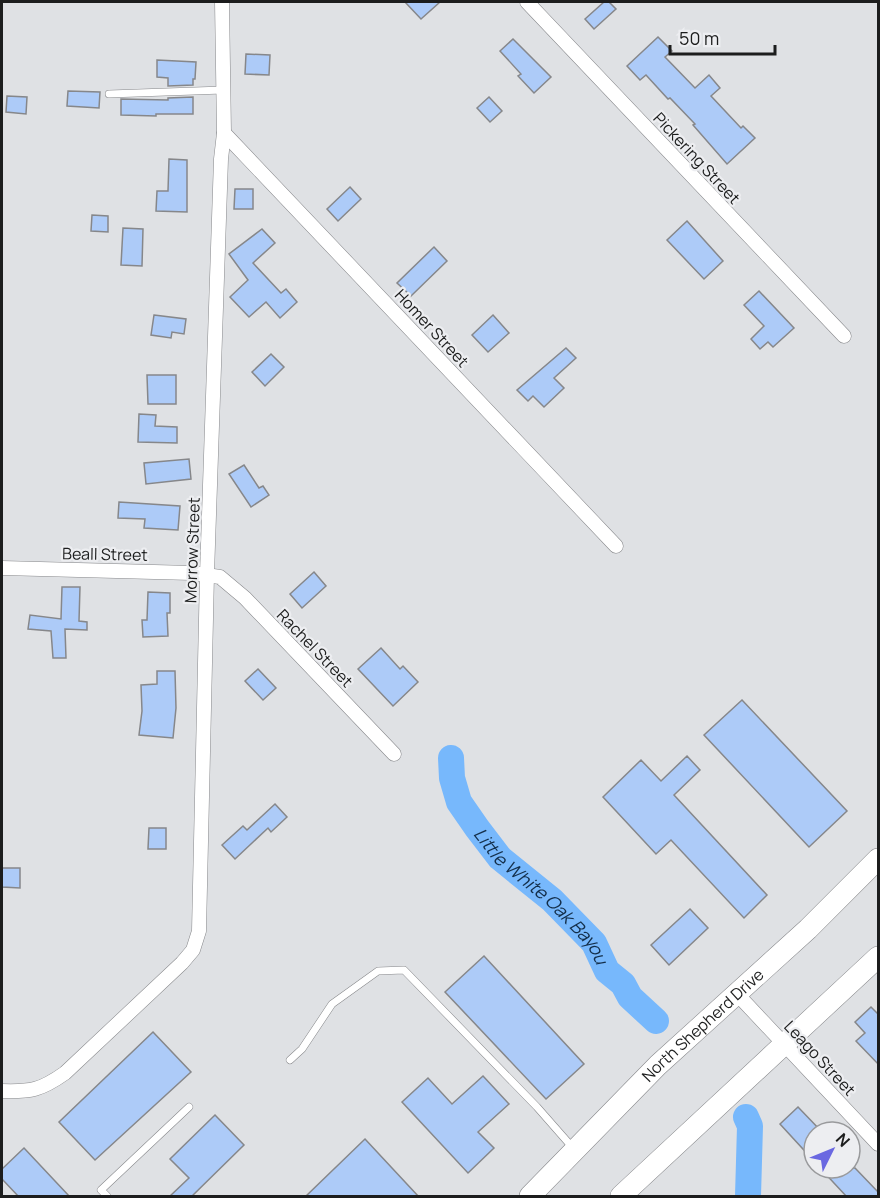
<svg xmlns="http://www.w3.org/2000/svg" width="880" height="1198" viewBox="0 0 880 1198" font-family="Manrope,sans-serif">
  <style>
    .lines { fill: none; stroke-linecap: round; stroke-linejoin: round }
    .river { stroke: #77b8fc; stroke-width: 26 }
    .building { fill: #adcbf8; stroke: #86878a; stroke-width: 1.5 }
    .lane-casing { stroke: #87888b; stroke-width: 8 }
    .street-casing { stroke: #87888b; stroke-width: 15 }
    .primary-casing { stroke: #87888b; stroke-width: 22 }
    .lane { stroke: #fff; stroke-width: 7 }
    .street { stroke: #fff; stroke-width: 14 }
    .primary { stroke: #fff; stroke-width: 21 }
    .labels { text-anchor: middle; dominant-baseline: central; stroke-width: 4.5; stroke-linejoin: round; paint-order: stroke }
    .street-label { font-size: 16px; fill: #1c1d1d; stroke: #edeef1 }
    .water-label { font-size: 18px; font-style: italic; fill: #132e49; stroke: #edeef1 }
  </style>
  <rect width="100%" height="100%" fill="#dfe1e4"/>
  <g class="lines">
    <!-- river -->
    <g class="river">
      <path id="s1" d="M451,758l1,20 7,24 18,26 23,30 52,42 42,43 13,28 16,13 7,13 26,24"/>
      <path d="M746,1117l4,9 -2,70"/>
    </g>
  </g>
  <!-- building -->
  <g class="building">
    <path d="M405,2h35l-19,17z"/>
    <path d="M604,2h5l7,7 -22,20 -9,-10z"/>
    <path d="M658,37l14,14 -7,6 30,31 14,-13 11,13 -9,8 30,32 2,-2 12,12 -28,26 -34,-39 2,-1 -25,-26 -2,1 -22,-24 -6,5 -13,-14z"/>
    <path d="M513,39l38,38 -17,16 -16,-17 3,-2 -21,-23z"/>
    <path d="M246,54l24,1 -1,20 -24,-1z"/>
    <path d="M157,60l39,2 -1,17h-2v6l-25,1v-8l-11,-1z"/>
    <path d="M68,91l32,1 -1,16 -32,-2z"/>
    <path d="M7,96l20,1 -1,17 -20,-2z"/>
    <path d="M193,97v17h-37v2l-35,-1v-16l47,1v-2z"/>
    <path d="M489,97l13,14 -12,11 -13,-14z"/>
    <path d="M169,159l18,1v52l-31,-1 1,-20h11z"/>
    <path d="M350,187l11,12 -23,22 -11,-12z"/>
    <path d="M235,189h18v20h-19z"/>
    <path d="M92,215l16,1v16l-17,-1z"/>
    <path d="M687,221l36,40 -19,18 -37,-39z"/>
    <path d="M123,228l20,1 -1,37 -21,-1z"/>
    <path d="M262,229l13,14 -22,20 28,30 5,-4 11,13 -17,16 -14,-16 -17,15 -19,-20 18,-17 -19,-26z"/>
    <path d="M434,247l13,14 -36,35 -14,-13z"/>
    <path d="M759,291l35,37 -21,19 -5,-5 -8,7 -9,-10 13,-13 -20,-21z"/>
    <path d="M154,315l32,4 -2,15 -12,-2 -1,6 -20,-3z"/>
    <path d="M493,315l16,18 -21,19 -16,-17z"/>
    <path d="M566,348l10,10 -22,20 10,10 -20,19 -11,-11 -5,5 -11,-11z"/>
    <path d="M271,354l13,13 -19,19 -13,-14z"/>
    <path d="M147,375h29v29h-28z"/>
    <path d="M139,414l17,1 -1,11 22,1v16l-39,-1z"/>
    <path d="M189,459l2,20 -45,5 -2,-21z"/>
    <path d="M244,465l15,23 4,-2 6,9 -18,12 -22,-33z"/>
    <path d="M119,502l61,4 -2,24 -34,-2 1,-9 -27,-1z"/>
    <path d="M314,572l12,14 -24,22 -12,-14z"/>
    <path d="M62,587h18l-1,34 8,1v8l-22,-1 1,29h-13l-2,-27 -23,-2 2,-14 31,4z"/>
    <path d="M148,592l22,1v20h-3l1,23 -25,1 -1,-17h5z"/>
    <path d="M381,648l19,21 3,-3 15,16 -25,24 -35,-37z"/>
    <path d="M258,669l18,19 -13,12 -18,-19z"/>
    <path d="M157,671h18l1,37 -3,30 -34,-3 3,-24 -1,-26 16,-1z"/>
    <path d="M742,700l105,111 -38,36 -105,-112z"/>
    <path d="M687,756l13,14 -26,25 93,100 -23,23 -73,-78 -15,14 -53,-57 38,-37 20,21z"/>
    <path d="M275,804l12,13 -16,15 -3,-4 -33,31 -13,-14 21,-19 4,4z"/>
    <path d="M149,828h17v21h-18z"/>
    <path d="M2,868h18v20l-18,-1z"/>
    <path d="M690,909l18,19 -39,37 -18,-20z"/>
    <path d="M484,956l100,108 -38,35 -101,-107z"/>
    <path d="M871,1007l8,8v50l-23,-24 9,-8 -10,-11z"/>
    <path d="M153,1032l38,40 -96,88 -36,-38z"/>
    <path d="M483,1076l26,28 -31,28 16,16 -26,25 -66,-71 26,-24 24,26z"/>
    <path d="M798,1107l24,25h-8v29l-34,-37z"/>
    <path d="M215,1115l29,30 -53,52h-22l20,-19 -19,-19z"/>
    <path d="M365,1139l54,58h-114z"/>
    <path d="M24,1148l46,49h-51l-17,-18v-10z"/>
    <path d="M820,1168h35l24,25v4h-32z"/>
  </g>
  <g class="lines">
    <defs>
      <g id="lane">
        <path d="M109,94l114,-4"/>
        <path d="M290,1060l12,-11 30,-45 46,-33 26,-1 133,137 36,41"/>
        <path d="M107,1196l-6,-6 88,-83"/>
      </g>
      <g id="street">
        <path d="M527,2l317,334"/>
        <path d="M224,133l392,413"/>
        <path d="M2,568l190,5 28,4 25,21 149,156"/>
        <path d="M737,994l141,150"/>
        <path d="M2,1091c29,1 39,-1 63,-18l117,-110 11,-13 6,-19 8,-357 14,-415 3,-26 -2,-131"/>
      </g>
      <g id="primary">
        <path id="s2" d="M530,1196l128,-131 150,-136 70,-70"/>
        <path d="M621,1196l257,-239"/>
      </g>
    </defs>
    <!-- lane casing -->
    <use href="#lane" class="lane-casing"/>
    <!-- street casing -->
    <use href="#street" class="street-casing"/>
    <!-- primary casing -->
    <use href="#primary" class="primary-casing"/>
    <!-- lane -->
    <use href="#lane" class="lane"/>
    <!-- street -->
    <use href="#street" class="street"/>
    <!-- primary -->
    <use href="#primary" class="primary"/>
  </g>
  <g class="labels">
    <!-- street labels -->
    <g class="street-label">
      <text transform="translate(697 158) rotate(47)">Pickering Street</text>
      <text transform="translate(432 328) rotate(47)">Homer Street</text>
      <text transform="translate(192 550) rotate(-88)">Morrow Street</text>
      <text transform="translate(105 554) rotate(1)">Beall Street</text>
      <text transform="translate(315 648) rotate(46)">Rachel Street</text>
      <text stroke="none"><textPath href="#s2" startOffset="243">North Shepherd Drive</textPath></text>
      <text transform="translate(820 1058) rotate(47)">Leago Street</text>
    </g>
    <!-- water labels -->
    <g class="water-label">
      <text stroke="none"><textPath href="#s1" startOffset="171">Little White Oak Bayou</textPath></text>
    </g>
  </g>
  <!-- border -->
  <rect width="880" height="1198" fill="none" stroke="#1c1d1d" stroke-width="6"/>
  <!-- north arrow -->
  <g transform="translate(832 1150) rotate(47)"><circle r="28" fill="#edeef1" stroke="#999a9c" stroke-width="1.5"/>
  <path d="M0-4.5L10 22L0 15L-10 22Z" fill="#6a68e1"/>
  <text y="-9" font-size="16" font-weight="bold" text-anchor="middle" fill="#1c1d1d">N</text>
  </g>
  <!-- scale -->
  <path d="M670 45v9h105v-9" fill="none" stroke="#1c1d1d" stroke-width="3"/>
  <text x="679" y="45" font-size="18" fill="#1c1d1d" stroke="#edeef1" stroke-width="4.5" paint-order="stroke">50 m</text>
</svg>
